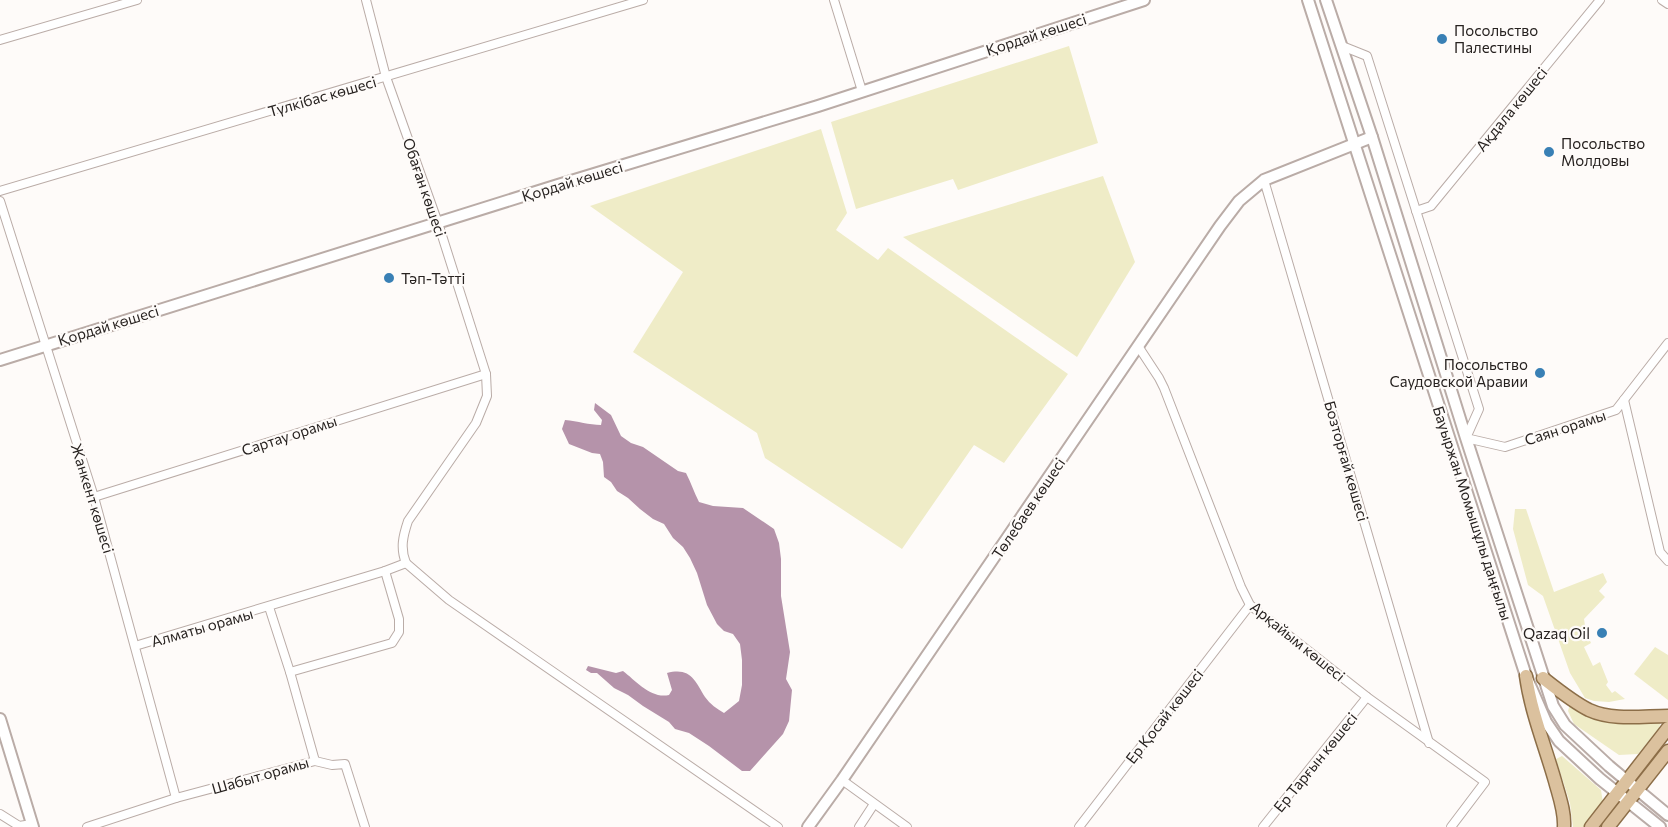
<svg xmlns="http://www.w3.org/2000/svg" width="1668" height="827" viewBox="0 0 1668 827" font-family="Commissioner,sans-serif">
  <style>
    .green { fill: #efecc7 }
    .water { fill: #b593aa }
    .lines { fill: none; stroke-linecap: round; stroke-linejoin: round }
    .street-casing { stroke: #baaca7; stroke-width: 10 }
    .secondary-casing { stroke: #baaca7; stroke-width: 14 }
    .primary-casing { stroke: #8c6e48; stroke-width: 15 }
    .street { stroke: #fff; stroke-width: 8 }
    .secondary { stroke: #fff; stroke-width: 10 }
    .primary { stroke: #dbc19e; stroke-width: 12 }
    .poi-dot { fill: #3980b5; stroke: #fefbf9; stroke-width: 2 }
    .labels { text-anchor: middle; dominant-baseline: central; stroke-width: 4.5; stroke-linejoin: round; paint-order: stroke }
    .poi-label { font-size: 15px; fill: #272220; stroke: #fefbf9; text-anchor: start }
    .street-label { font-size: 15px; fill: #272220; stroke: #fefbf9 }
  </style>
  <rect width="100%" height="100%" fill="#fefbf9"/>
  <!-- green -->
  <g class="green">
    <path d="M1069,46l29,97 -140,47 -5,-11 -97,30 -25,-87z"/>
    <path d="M821,129l26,84 -11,17 42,30 10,-12 180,126 -64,89 -30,-18 -72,104 -137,-91 -8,-25 -124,-81 50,-80 -93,-66z"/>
    <path d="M1103,176l32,86 -58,95 -174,-120z"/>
    <path d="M1515,509h11l28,83 49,-19 4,9 -8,9 6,6 -21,22 2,13 5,11 -7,4 9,19 7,-4 8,20 -2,3 6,8 3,-2 10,8 -16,3 -15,-1 -9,-3 -15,-25 -27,-77 -15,-11 -15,-56z"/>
    <path d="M1655,647l13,8v45l-34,-26z"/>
    <path d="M1570,704l53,19 38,-2 -2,7 -21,26 -19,1 -45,-31 -6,-13z"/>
    <path d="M1562,756l39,34 2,13 -18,24h-12l-3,-24 -14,-44z"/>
  </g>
  <!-- water -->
  <path class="water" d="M595,403l16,12 10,21 10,7 12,4 35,24 8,2c5,10 8,19 13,29l14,4 30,2 31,21 5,14 2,16v37l9,56 -4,27 6,11 -3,31 -6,13 -33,37h-8l-33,-25 -20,-13 -14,-4 -6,-7 -26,-16 -15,-11 -14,-7 -17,-15h-6l-5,-3 2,-4 28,7 7,-2c13,10 28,28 46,24l3,-5 -5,-17c24,-6 28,8 38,24 5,7 12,12 19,16l15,-12 3,-16v-25l-2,-16 -7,-10 -9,-3 -7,-7 -10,-19 -10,-32 -7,-15 -7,-11 -10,-9 -9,-14 -11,-5 -13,-10 -12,-11 -11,-7 -6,-9 -7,-5 -1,-15 -3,-8 -8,-1 -23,-9 -7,-15 3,-9c13,1 24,5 36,5l1,-5 -8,-10z"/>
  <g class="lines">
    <defs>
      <g id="street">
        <path d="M834,0l28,91"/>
        <path d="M1662,0l6,4"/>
        <path d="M0,40l137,-40"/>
        <path d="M1342,46l25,10 112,353 -13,29 39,9 111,-37 52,-67"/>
        <path d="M1264,180l165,563"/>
        <path d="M0,191l643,-191"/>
        <path d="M0,201l94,296 82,301"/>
        <path d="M1416,211l15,-5 169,-206"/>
        <path d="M1138,346l21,32 5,10 77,199 9,18 117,92 118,85 -34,45"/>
        <path d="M1624,400l36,152 8,9"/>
        <path d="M94,497l392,-123"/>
        <path d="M406,563l43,37 329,227"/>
        <path d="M135,646l250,-75"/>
        <path d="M290,672l102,-29 7,-11v-13l-14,-48 21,-8c-6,-15 -3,-27 2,-42l68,-98 11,-27 -1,-22 -48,-151 -52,-146 -20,-77"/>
        <path d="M315,761l17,4 13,-1 20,63"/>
        <path d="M842,780l65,47"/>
        <path d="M0,814l19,12 13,-2"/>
        <path d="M87,827l89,-29 139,-37 -25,-89 -21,-65"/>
        <path d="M859,827l15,-23"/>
        <path d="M1079,827l171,-222"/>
        <path d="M1263,827l104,-130"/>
      </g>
      <g id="secondary">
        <path d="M1308,0l218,676 20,46 13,19 41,38 60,48"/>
        <path d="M1326,0l46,137 94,301 87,268 12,19 44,41 59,49"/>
        <path d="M0,360l558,-175 260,-79 326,-106"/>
        <path d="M0,719l33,108"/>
        <path d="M808,827l34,-47 378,-554 19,-25 25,-21 108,-43"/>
      </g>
      <g id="primary">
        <path d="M1526,676c5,36 19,70 29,105 4,15 10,30 9,46"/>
        <path d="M1543,678c14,11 30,24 46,32 24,11 54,6 79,6"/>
        <path d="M1591,827l77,-99"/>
        <path d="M1608,827l60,-76"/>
      </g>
    </defs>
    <!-- street casing -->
    <use href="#street" class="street-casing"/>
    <!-- secondary casing -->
    <use href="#secondary" class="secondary-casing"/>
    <!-- primary casing -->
    <use href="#primary" class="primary-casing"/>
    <!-- street -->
    <use href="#street" class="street"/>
    <!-- secondary -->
    <use href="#secondary" class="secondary"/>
    <!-- primary -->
    <use href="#primary" class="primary"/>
  </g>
  <!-- markers -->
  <g class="poi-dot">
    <circle cx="1442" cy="39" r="6"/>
    <circle cx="1549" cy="152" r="6"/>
    <circle cx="389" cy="278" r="6"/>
    <circle cx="1540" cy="373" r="6"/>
    <circle cx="1602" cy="633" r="6"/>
  </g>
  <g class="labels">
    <!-- poi labels -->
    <g class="poi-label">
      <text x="1454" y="30">Посольство<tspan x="1454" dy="17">Палестины</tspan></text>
      <text x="1561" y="143">Посольство<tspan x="1561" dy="17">Молдовы</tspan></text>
      <text x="401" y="278">Тәп-Тәтті</text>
      <text x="1528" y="364" text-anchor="end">Посольство<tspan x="1528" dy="17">Саудовской Аравии</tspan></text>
      <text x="1590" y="633" text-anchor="end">Qazaq Oil</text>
    </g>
    <!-- street labels -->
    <g class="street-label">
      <text transform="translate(1036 34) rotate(-18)">Қордай көшесі</text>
      <text transform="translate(322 96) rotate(-16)">Түлкібас көшесі</text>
      <text transform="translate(1511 109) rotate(-51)">Ақдала көшесі</text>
      <text transform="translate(572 181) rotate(-17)">Қордай көшесі</text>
      <text transform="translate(425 187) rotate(71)">Обаған көшесі</text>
      <text transform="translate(108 325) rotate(-17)">Қордай көшесі</text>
      <text transform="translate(1565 427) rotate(-18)">Саян орамы</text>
      <text transform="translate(289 435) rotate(-18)">Сартау орамы</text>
      <text transform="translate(1347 461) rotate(74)">Бозторғай көшесі</text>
      <text transform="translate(93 498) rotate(73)">Жанкент көшесі</text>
      <text transform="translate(1028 508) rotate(-56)">Төлебаев көшесі</text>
      <text transform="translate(1473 513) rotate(72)">Бауыржан Момышұлы даңғылы</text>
      <text transform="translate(202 627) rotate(-16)">Алматы орамы</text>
      <text transform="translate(1298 641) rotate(39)">Арқайым көшесі</text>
      <text transform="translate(1164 716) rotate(-52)">Ер Қосай көшесі</text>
      <text transform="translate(1315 762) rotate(-51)">Ер Тарғын көшесі</text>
      <text transform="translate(260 775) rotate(-16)">Шабыт орамы</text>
    </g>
  </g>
</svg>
